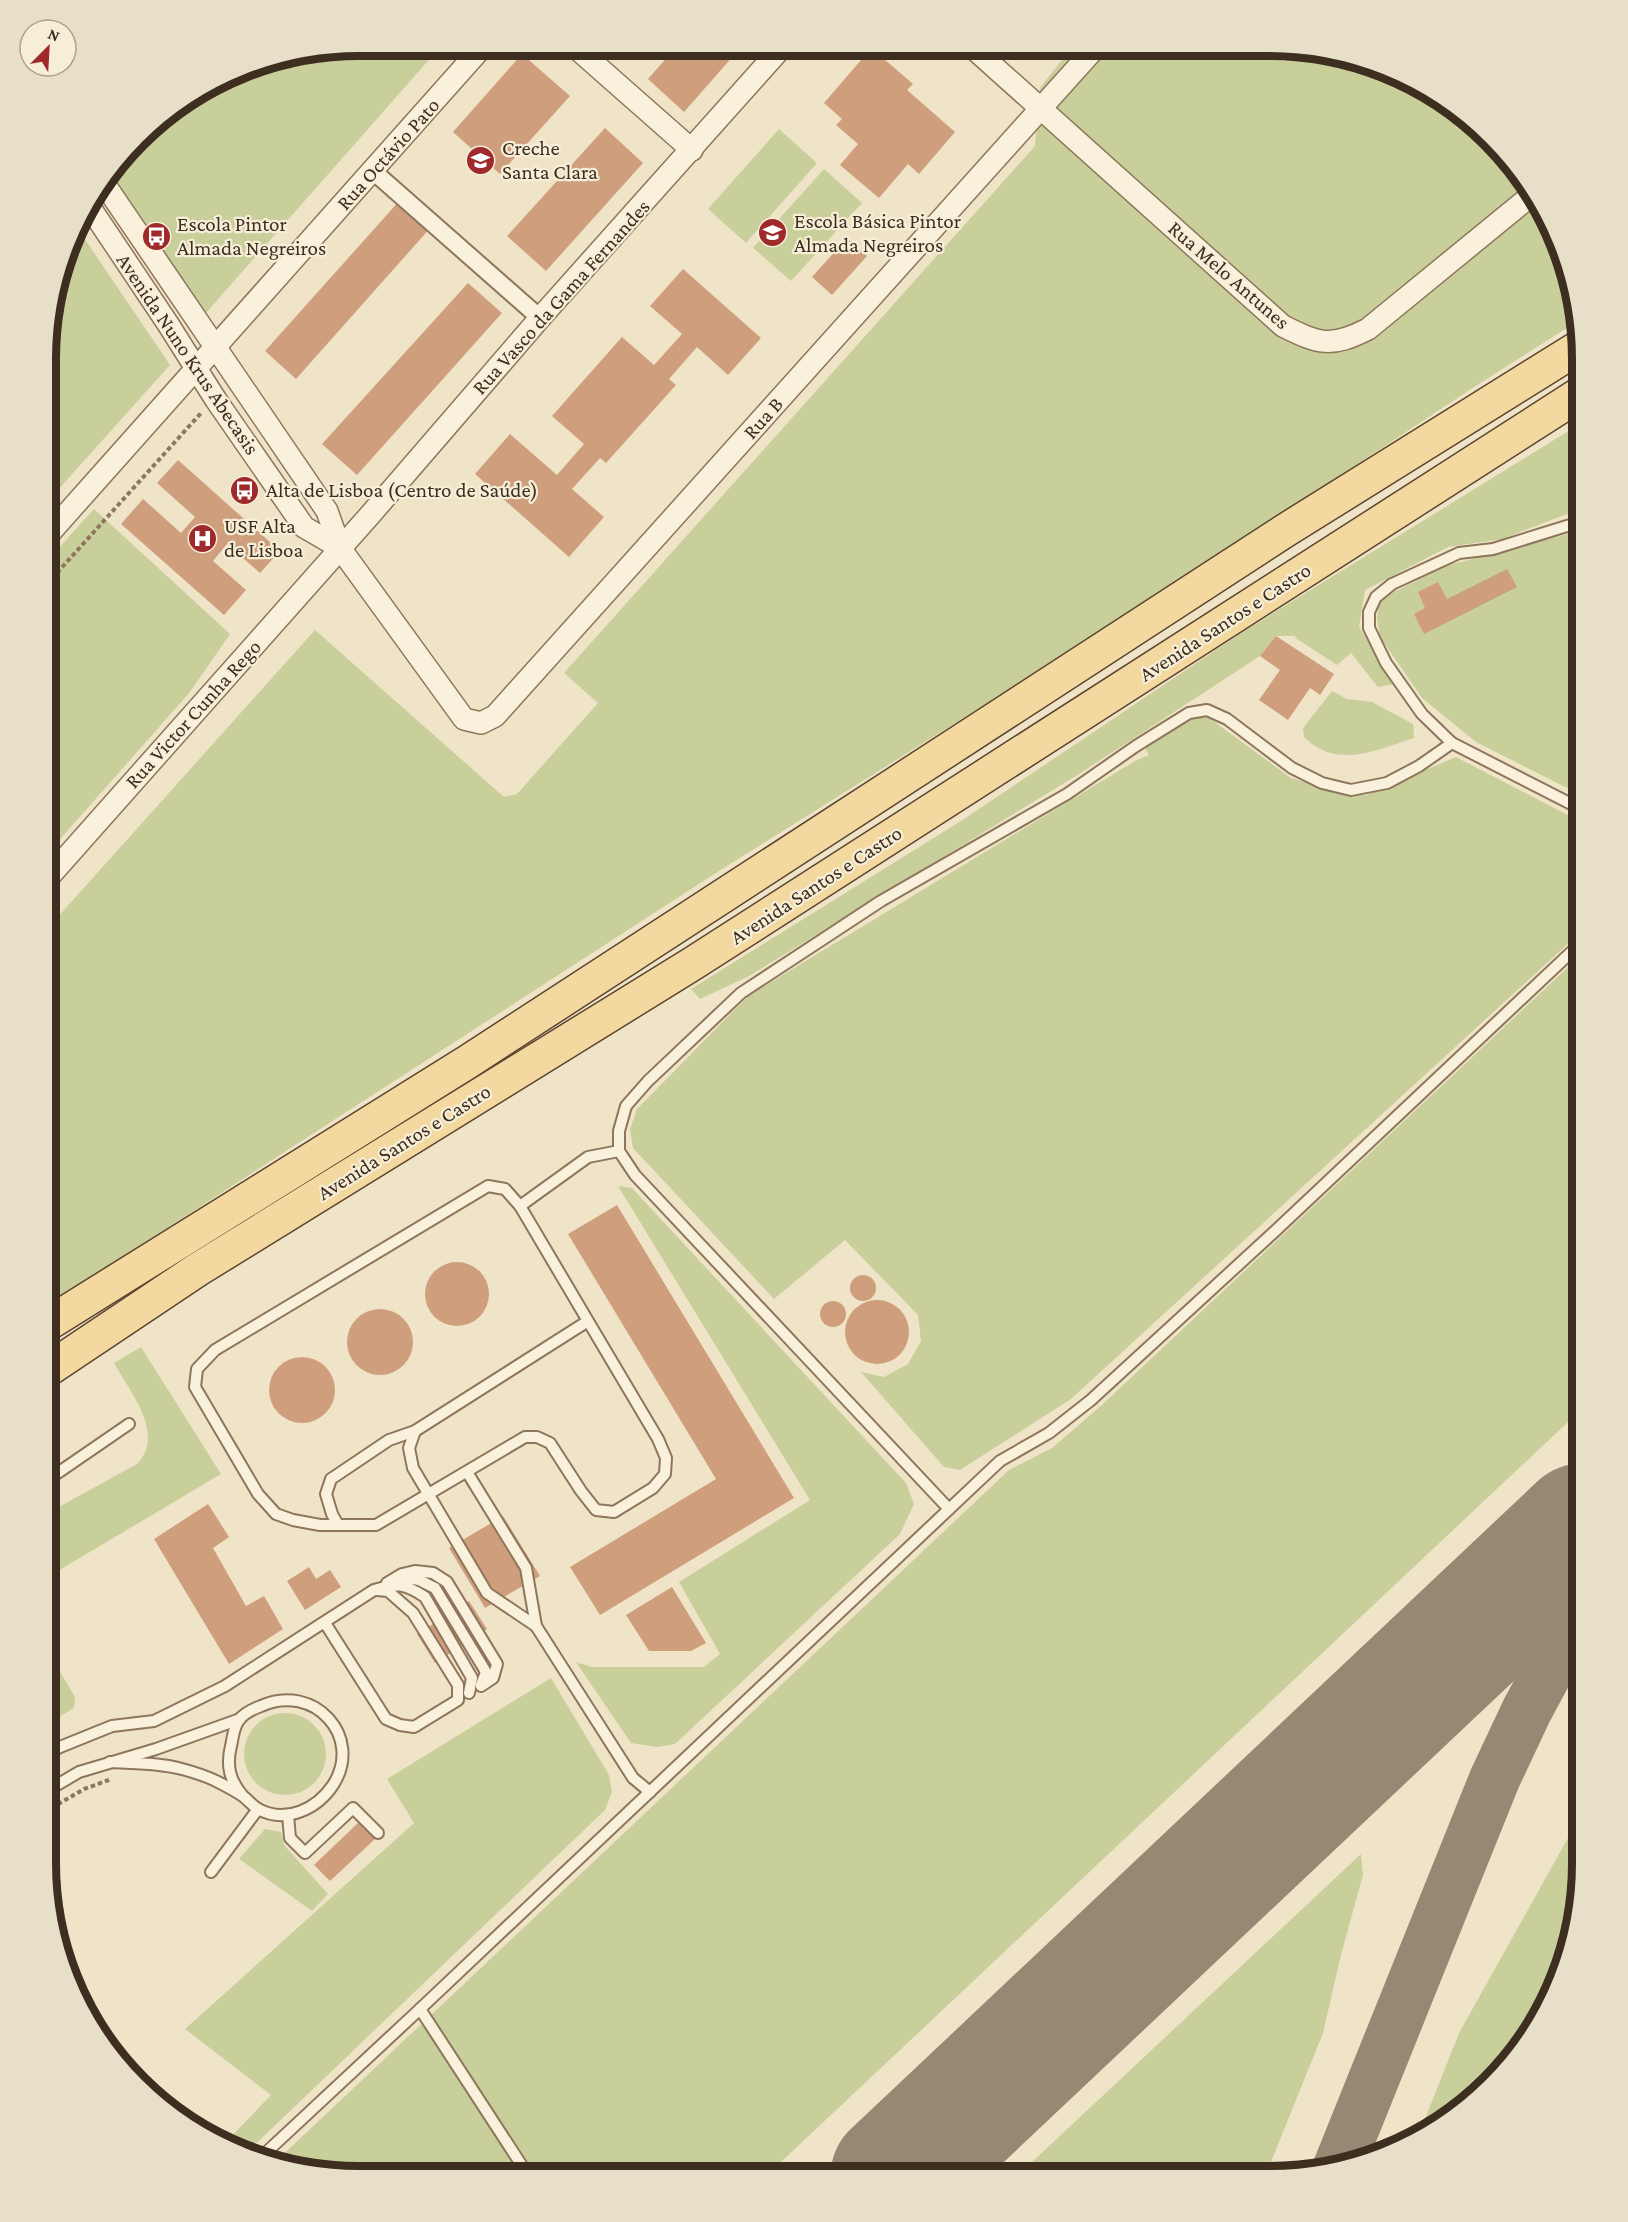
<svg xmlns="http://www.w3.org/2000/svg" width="1628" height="2222" viewBox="0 0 1628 2222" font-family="'Crimson Pro',serif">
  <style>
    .green { fill: #c9cf9b }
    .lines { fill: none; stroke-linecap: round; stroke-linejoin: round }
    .taxiway { stroke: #968974; stroke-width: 51 }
    .runway { stroke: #968974; stroke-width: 129 }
    .building { fill: #cf9f7d }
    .service-casing { stroke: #8d765c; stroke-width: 14 }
    .pedestrian-casing { stroke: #8d765c; stroke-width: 20 }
    .minor-casing { stroke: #8d765c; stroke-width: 24 }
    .primary-casing { stroke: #5b4430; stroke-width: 36 }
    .path { stroke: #8d765c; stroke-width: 4; stroke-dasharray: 4.5 3; stroke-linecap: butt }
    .service { stroke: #faf1dc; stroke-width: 10 }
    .pedestrian { stroke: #faf1dc; stroke-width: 16 }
    .minor { stroke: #faf1dc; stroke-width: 21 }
    .primary { stroke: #f3d9a0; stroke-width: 33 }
    .labels { text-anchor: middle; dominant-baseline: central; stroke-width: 4.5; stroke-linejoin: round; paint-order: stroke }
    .poi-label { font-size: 21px; fill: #3d2e20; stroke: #f7eed8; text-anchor: start }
    .street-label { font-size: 21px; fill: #3d2e20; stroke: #f7eed8 }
    .rim { fill: none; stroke: #3d2e20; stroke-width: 8 }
  </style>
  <rect width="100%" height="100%" fill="#f0e4c8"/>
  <!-- green -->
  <g class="green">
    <path d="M359,45h83l-237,269 -94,-141 41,-50 106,-61z"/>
    <path d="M1072,47l238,1 79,21 71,41 45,42 45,68 22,58 6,43 -107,68 -305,202 -447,280 -609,394 -64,40 1,-376 268,-299 189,167 13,-3 81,-91 -34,-30 471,-527 5,-58z"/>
    <path d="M779,129l38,34 -71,80 -38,-34z"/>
    <path d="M824,169l38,34 -71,78 -38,-33z"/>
    <path d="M78,229l92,136 -123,137 1,-184z"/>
    <path d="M1583,422v86l-81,31 -54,8 -83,43 -6,37 35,57 -16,3 -27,-34 -14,12 -43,-28 3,-1h-21l-16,20 -181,118 -330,202 -49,23 -9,-10 270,-168 280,-188z"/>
    <path d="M94,509l136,125 -40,58 -143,162v-293z"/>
    <path d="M1583,530v266l-107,-54 -54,-44 -42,-61 -3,-19 2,-18 66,-34z"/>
    <path d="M1332,691l15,8 25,3 41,22 1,14c-38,12 -77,32 -110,-1l-1,-9z"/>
    <path d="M1194,718h15l82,60 51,14 24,3 90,-38 127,66v107l-512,469 -111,71 -16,-3 -83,-95 23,5 24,-13 13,-23 -3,-26 -73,-75 -71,59 -141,-151 -3,-19 7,-20 111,-113 387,-235 14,-6 -5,-9z"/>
    <path d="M1583,953v455l-817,768 -448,-2 -45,-10 736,-694 43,-22 51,-44z"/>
    <path d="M618,1186l14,2 274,295 8,21 -14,30 -225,210 -18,3 -26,-4 -55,-81 16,5h112l16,-13 -41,-72 131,-82z"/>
    <path d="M141,1347l80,127 -175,104v-64l91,-50c29,-30 -7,-72 -23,-101z"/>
    <path d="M45,1646l30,51 -1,11 -22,13 -7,-11z"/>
    <path d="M551,1678l58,97 3,17 -7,18 -360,344 -21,-10 47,-49 -86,-66 229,-206 -27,-44z"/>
    <circle cx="285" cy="1754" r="41"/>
    <path d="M1582,1813v71l-16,80 -36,73 -54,62 -59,40 42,-106z"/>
    <path d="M265,1829l16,3 3,13 44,49 -16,17 -73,-52z"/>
    <path d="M1361,1854l2,21 -22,80 -18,78 -58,144 -248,-1z"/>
  </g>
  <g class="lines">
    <!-- taxiway -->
    <path class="taxiway" d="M1338,2168l157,-390 32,-68 55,-102"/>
    <!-- runway -->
    <path class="runway" d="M895,2176l687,-648"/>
  </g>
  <!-- building -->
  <g class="building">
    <path d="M677,46h65l-58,66 -36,-33z"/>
    <path d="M865,46h4l44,38 -6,6 48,42 -36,42 -11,-10 -29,34 -39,-33 18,-21 -22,-19 6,-6 -18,-16 37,-43 -5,-3z"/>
    <path d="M522,54l48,42 -70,78 -47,-42z"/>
    <path d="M605,128l38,35 -97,108 -39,-35z"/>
    <path d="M401,199l31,27 -136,153 -31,-28z"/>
    <path d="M847,238l20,18 -35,39 -20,-18z"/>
    <path d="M683,269l78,69 -33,37 -31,-28 -28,32 7,6 -70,78 -6,-5 -28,31 32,28 -35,40 -94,-83 35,-40 47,41 27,-31 -32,-28 70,-79 32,28 28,-31 -32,-28z"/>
    <path d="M468,283l34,30 -145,162 -35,-31z"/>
    <path d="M178,460l102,91 -20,22 -33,-29 -14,17 33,29 -22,25 -103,-91 22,-25 38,34 14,-16 -38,-34z"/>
    <path d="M1507,569l10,18 -93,47 -10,-20 11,-6 -7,-16 20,-10 9,17z"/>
    <path d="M1276,636l58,38 -14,21 -10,-7 -22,32 -29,-20 21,-30 -20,-14z"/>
    <path d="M617,1205l177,293 -194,117 -30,-48 146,-88 -148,-245z"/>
    <circle cx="457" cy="1294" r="32"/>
    <circle cx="863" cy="1288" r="13"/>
    <circle cx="877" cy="1332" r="32"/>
    <circle cx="833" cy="1314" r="13"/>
    <circle cx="380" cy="1342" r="33"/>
    <circle cx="302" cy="1390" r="33"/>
    <path d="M208,1504l21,33 -16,11 33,58 18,-10 19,33 -54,35 -75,-125z"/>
    <path d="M503,1516l37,60 -55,32 -36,-60z"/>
    <path d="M309,1567l7,12 14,-9 11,17 -36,23 -18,-29z"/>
    <path d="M672,1587l34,56 -15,8h-42l-23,-36z"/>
    <path d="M469,1601l18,28 -52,34 -18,-29z"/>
    <path d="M359,1822l16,17 -45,42 -16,-16z"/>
  </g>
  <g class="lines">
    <defs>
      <g id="service">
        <path d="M1583,810l-131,-67 -30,-29 -36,-51 -17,-35v-16l7,-15 16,-13 67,-31 34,-4 90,-28"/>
        <path d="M619,1151l16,24 314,334"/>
        <path d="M520,1206l68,-49 31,-6v-20l7,-25 22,-25 93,-88 140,-92 186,-107 69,-48 53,-33 18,-3 20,9 65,49 30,15 29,7 36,-7 32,-17 33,-23"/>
        <path d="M415,1431l-6,17 4,20 74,125 49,33 -10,-58 -59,-96"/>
        <path d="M46,1481l83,-57"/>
        <path d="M338,1525l-6,-11 -6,-20 5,-15 58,-39 26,-9 173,-110 70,118 8,19 -1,16 -12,14 -39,24 -18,-2 -15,-19 -31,-48 -13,-6h-12l-149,88h-56l-27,-5 -17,-6 -18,-20 -63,-107 2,-18 18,-19 273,-164 17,3 15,17 68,115"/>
        <path d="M400,1577l19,3 16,8 51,84 -5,13"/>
        <path d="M387,1583l15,-9 13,-3 18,2 14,9 50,82 -4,14 -12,8"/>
        <path d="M325,1623l61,96 14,6 14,2 44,-27v-15l-45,-72 -25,-22 -11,-1"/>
        <path d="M536,1626l97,152 17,14"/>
        <path d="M45,1755l15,-8 52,-21 42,-5 71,-35 149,-96c23,-7 30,-7 51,7l47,81 -3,15"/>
        <path d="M110,1762c23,1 50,1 72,7 11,3 24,7 34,12 10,5 20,10 28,16 5,4 9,9 14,12 28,15 59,0 75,-24 31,-48 -19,-103 -72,-79 -8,3 -17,7 -22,14 -6,8 -6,18 -8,26 -5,20 -1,35 12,50"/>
        <path d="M45,1792l34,-20 77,-23 84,-30"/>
        <path d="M288,1815l2,23 15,15 48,-45 25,25"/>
        <path d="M211,1872l47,-63"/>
        <path d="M420,2009l580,-548 49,-28 42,-33 182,-167 310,-292"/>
        <path d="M258,2160l162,-151 108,166"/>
      </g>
      <path id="pedestrian" d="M373,171l167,147"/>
      <g id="minor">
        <path d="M574,46l118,104"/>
        <path d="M972,47l311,279c36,18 48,22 85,3l165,-135"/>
        <path d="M103,182l224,329 13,37 124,171 17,4 14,-7 601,-669"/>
        <path d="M87,203l81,121 48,76 88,127 36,21"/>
        <path d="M47,536l437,-491"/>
        <path d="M47,879l323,-364 170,-197 243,-272"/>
      </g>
      <g id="primary">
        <path d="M46,1325l423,-264 817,-531 295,-184"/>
        <path d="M46,1371l151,-101 495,-306 891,-572"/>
      </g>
    </defs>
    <!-- service casing -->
    <use href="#service" class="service-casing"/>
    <!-- pedestrian casing -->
    <use href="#pedestrian" class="pedestrian-casing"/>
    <!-- minor casing -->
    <use href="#minor" class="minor-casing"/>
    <!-- primary casing -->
    <use href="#primary" class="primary-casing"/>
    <!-- path -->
    <g class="path">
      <path d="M47,584l154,-171"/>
      <path d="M45,1812l39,-23 25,-9"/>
    </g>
    <!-- service -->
    <use href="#service" class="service"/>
    <!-- pedestrian -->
    <use href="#pedestrian" class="pedestrian"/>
    <!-- minor -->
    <use href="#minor" class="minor"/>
    <!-- primary -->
    <use href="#primary" class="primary"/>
  </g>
  <!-- icons -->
  <defs>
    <symbol id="school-disc" viewBox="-11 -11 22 22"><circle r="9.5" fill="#9e2a2b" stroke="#f7eed8"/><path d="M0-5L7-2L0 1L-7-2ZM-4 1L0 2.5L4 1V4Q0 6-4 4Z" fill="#fff"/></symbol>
    <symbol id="bus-disc" viewBox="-11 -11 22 22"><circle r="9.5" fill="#9e2a2b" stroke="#f7eed8"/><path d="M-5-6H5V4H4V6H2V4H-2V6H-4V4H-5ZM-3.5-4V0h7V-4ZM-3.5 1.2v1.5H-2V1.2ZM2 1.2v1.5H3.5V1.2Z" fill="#fff"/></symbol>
    <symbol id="hospital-disc" viewBox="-11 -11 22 22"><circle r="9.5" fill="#9e2a2b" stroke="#f7eed8"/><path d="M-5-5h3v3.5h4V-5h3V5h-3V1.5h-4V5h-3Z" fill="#fff"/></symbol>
  </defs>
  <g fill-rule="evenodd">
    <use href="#school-disc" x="464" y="144" width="33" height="33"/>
    <use href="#school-disc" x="756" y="216" width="33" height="33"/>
    <use href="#bus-disc" x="140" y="220" width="33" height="33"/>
    <use href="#bus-disc" x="228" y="474" width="33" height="33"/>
    <use href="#hospital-disc" x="186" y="522" width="33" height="33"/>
  </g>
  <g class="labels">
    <!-- poi labels -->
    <g class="poi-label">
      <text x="502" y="148">Creche<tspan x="502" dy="24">Santa Clara</tspan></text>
      <text x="794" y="221">Escola Básica Pintor<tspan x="794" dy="24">Almada Negreiros</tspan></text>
      <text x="177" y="224">Escola Pintor<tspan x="177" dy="24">Almada Negreiros</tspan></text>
      <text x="266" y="490">Alta de Lisboa (Centro de Saúde)</text>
      <text x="224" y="526">USF Alta<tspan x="224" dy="24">de Lisboa</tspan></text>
    </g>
    <!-- street labels -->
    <g class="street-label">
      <text transform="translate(388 154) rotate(-48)">Rua Octávio Pato</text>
      <text transform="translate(1229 275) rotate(41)">Rua Melo Antunes</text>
      <text transform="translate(561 297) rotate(-48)">Rua Vasco da Gama Fernandes</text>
      <text transform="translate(188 354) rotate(56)">Avenida Nuno Krus Abecasis</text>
      <text transform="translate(763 418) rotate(-48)">Rua B</text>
      <text transform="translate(1225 622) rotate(-33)">Avenida Santos e Castro</text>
      <text transform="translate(193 714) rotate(-48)">Rua Victor Cunha Rego</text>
      <text transform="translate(816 885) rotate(-33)">Avenida Santos e Castro</text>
      <text transform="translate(404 1142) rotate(-32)">Avenida Santos e Castro</text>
    </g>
  </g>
  <!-- crop -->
  <path d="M0 0H1628V2222H0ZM359 56H1269A303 303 0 0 1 1572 359V1863A303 303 0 0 1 1269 2166H359A303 303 0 0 1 56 1863V359A303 303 0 0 1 359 56Z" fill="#e8dfc9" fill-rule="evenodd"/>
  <path class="rim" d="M359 56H1269A303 303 0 0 1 1572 359V1863A303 303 0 0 1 1269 2166H359A303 303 0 0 1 56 1863V359A303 303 0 0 1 359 56Z"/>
  <!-- north arrow -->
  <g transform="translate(48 48) rotate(24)"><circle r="28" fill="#f7eed8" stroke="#ada18e" stroke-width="1.5"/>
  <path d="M0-4.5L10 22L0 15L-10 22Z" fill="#9e2a2b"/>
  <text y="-9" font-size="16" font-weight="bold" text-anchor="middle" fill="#3d2e20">N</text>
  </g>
</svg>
